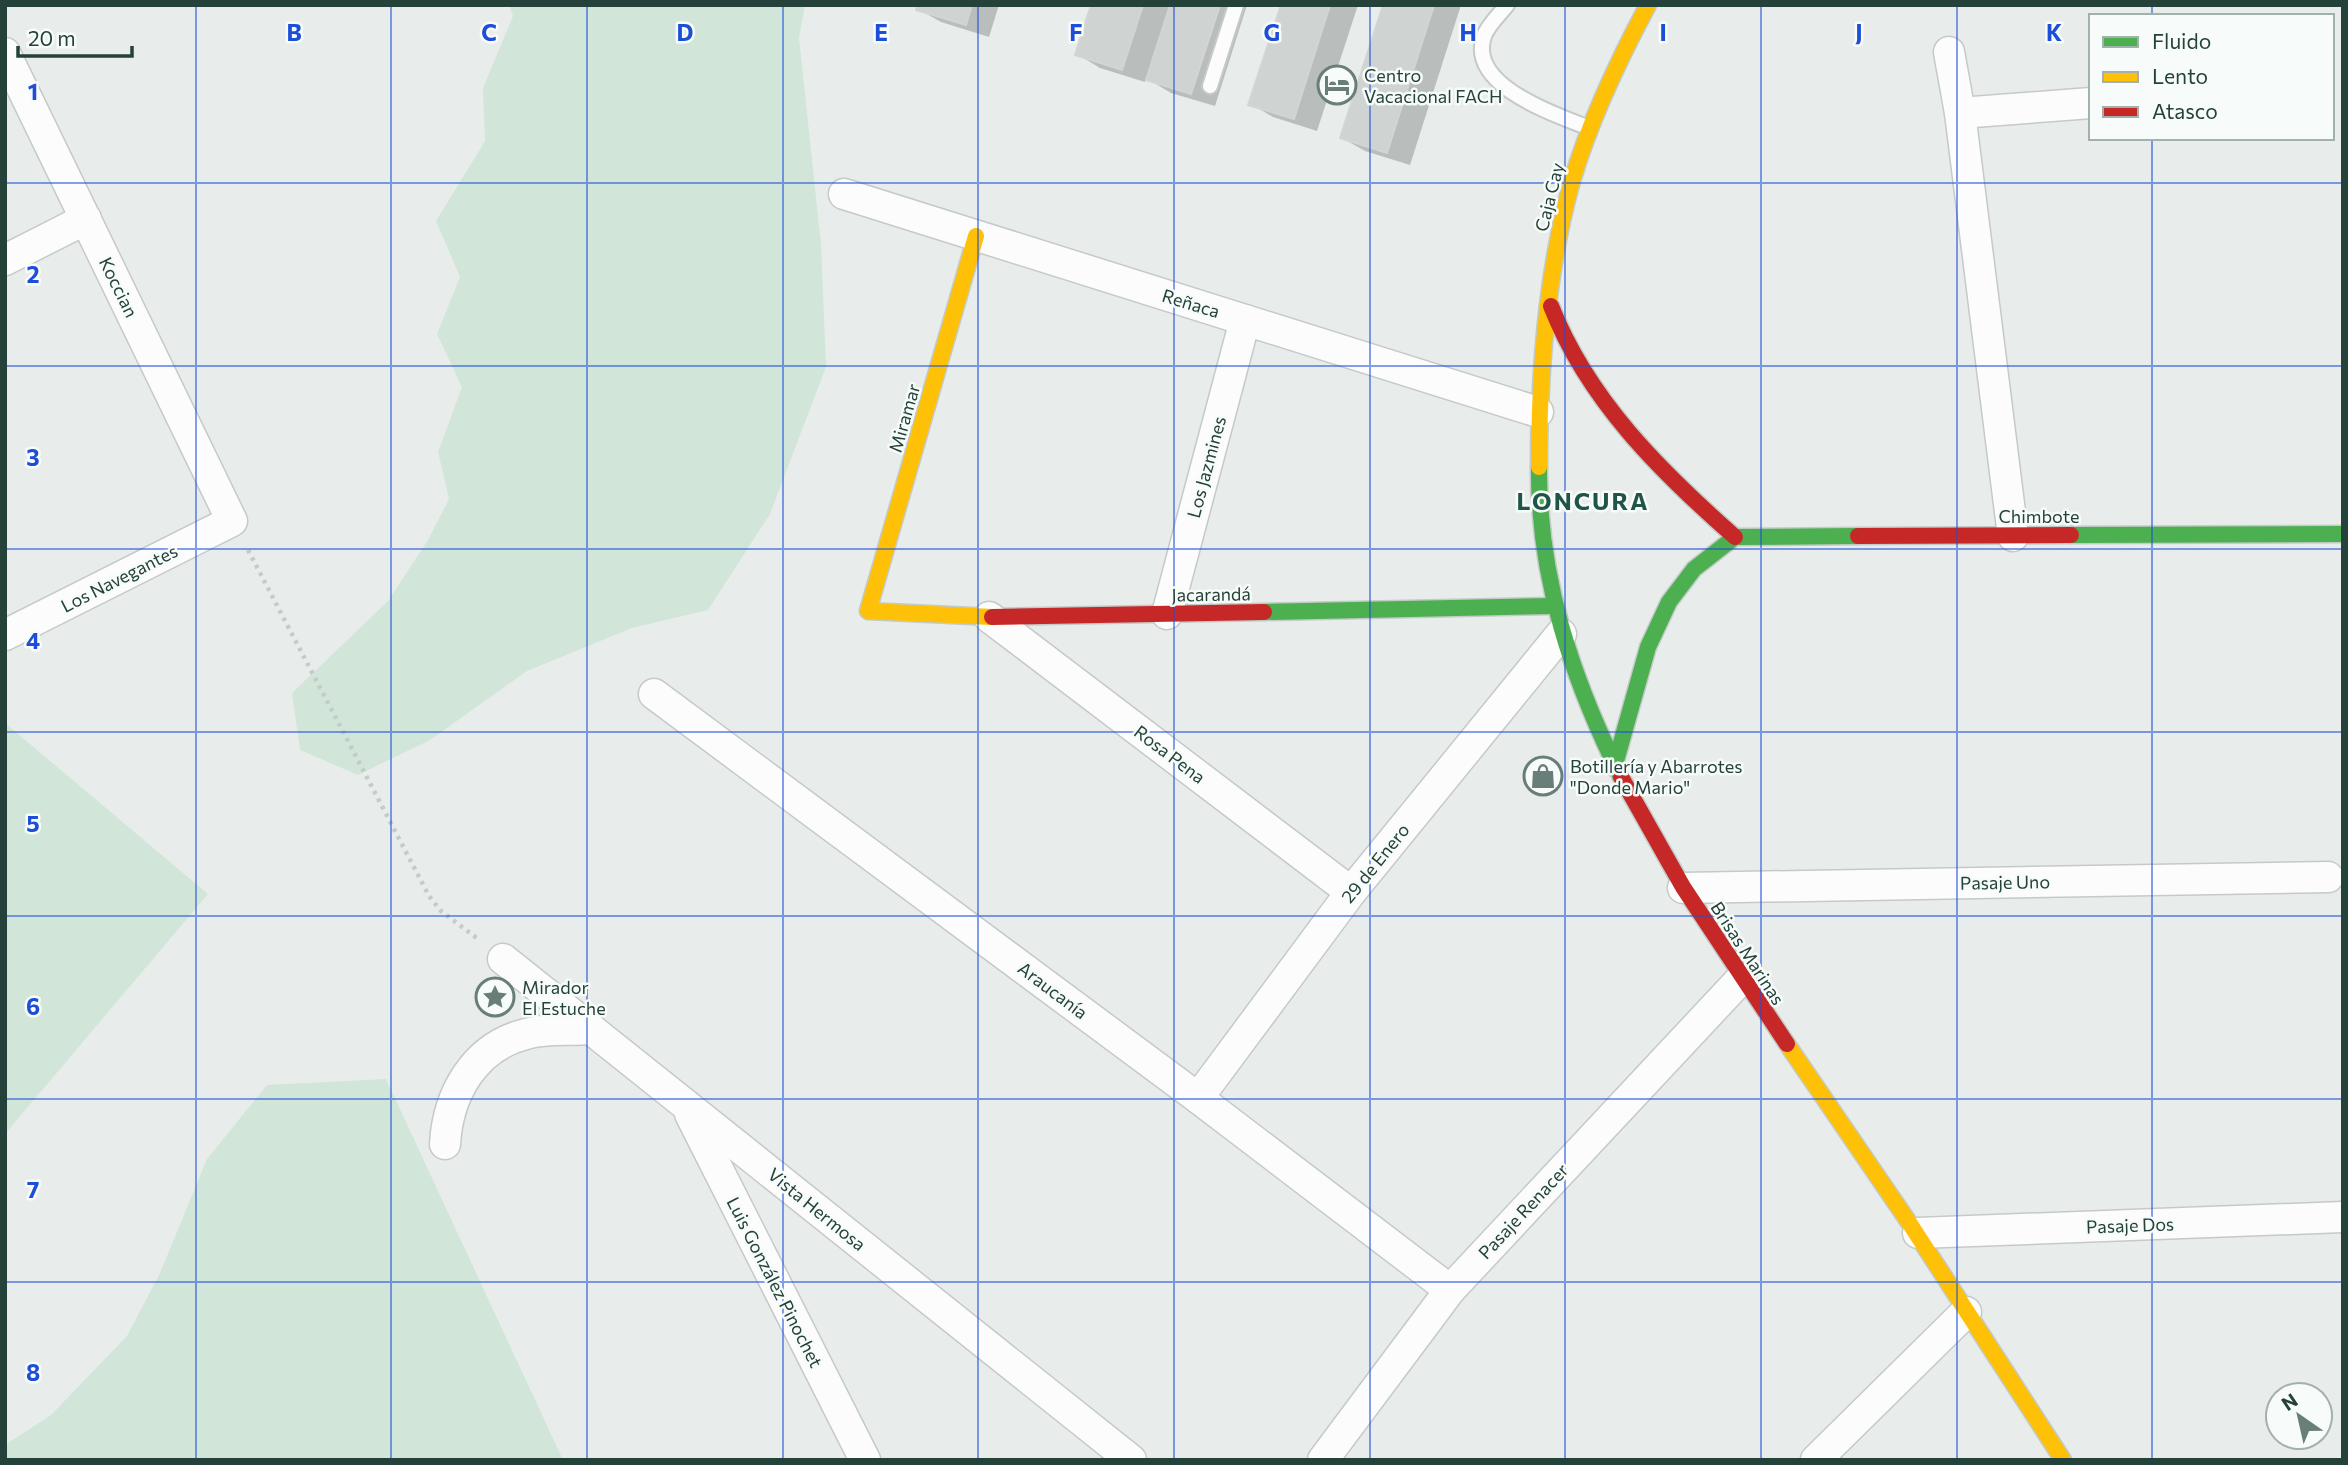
<svg xmlns="http://www.w3.org/2000/svg" width="2348" height="1465" viewBox="0 0 2348 1465" font-family="Commissioner,sans-serif">
  <style>
    .green { fill: #d1e6d8 }
    .shadow { fill: #0003 }
    .building { fill: #cfd4d2; stroke: #d1d6d4; stroke-width: 2 }
    .lines { fill: none; stroke-linecap: round; stroke-linejoin: round }
    .lane-casing { stroke: #c5cac8; stroke-width: 18 }
    .street-casing { stroke: #c5cac8; stroke-width: 33 }
    .fast-casing { stroke: #c3cbc8; stroke-width: 19 }
    .slow-casing { stroke: #c3cbc8; stroke-width: 19 }
    .jam-casing { stroke: #c3cbc8; stroke-width: 19 }
    .path { stroke: #c3ccca; stroke-width: 4.5; stroke-dasharray: 3.5 5; stroke-linecap: butt }
    .lane { stroke: #fcfcfc; stroke-width: 14 }
    .street { stroke: #fcfcfc; stroke-width: 30 }
    .fast { stroke: #4caf50; stroke-width: 16 }
    .slow { stroke: #ffc107; stroke-width: 16 }
    .jam { stroke: #c62828; stroke-width: 16 }
    .grid { fill: none; stroke: #1d4ed8; stroke-width: 2; stroke-opacity: 0.55 }
    .labels { text-anchor: middle; dominant-baseline: central; stroke-width: 5; stroke-linejoin: round; paint-order: stroke }
    .poi-label { font-size: 18px; fill: #24423a; stroke: #f7fbf9; text-anchor: start }
    .street-label { font-size: 18px; fill: #24423a; stroke: #f7fbf9 }
    .district-label { font-size: 24px; font-weight: bold; letter-spacing: 2px; fill: #1f5548; stroke: #f7fbf9 }
    .grid-label { font-size: 23px; text-anchor: middle; font-weight: bold; fill: #1d4ed8; stroke: #f7fbf9; stroke-width: 5; stroke-linejoin: round; paint-order: stroke }
  </style>
  <rect width="100%" height="100%" fill="#e8edeb"/>
  <!-- green -->
  <g class="green">
    <path d="M509,5h296l-6,33 22,206 5,123 -56,147 -62,96 -76,18 -105,43 -97,69 -72,35 -58,-25 -8,-57 96,-92 40,-61 21,-41 -11,-47 24,-65 -25,-53 23,-57 -24,-56 49,-80 -2,-53 30,-72z"/>
    <path d="M5,723l203,171 -203,240z"/>
    <path d="M386,1079l177,381h-558v-15l46,-30 76,-79 33,-63 47,-114 60,-74z"/>
  </g>
  <!-- shadow -->
  <g class="shadow">
    <path d="M919,5h80l-10,32 -48,-15 -23,-13z"/>
    <path d="M1093,5h154l-32,101 -44,-13 -25,-15 -1,4 -45,-14 -23,-14z"/>
    <path d="M1282,5h76l-41,126 -44,-14 -22,-13z"/>
    <path d="M1385,5h76l-51,160 -45,-14 -23,-13z"/>
  </g>
  <!-- building -->
  <g class="building">
    <path d="M917,5h55l-6,20 -50,-15z"/>
    <path d="M1091,5h52l-21,65 -47,-15z"/>
    <path d="M1170,5h50l-29,89 -45,-14z"/>
    <path d="M1281,5h49l-36,114 -46,-14z"/>
    <path d="M1383,5h51l-47,148 -47,-15z"/>
  </g>
  <g class="lines">
    <defs>
      <g id="lane">
        <path d="M1507,5c-7,9 -19,20 -23,31 -17,50 71,78 105,92"/>
        <path d="M1210,86l26,-81"/>
      </g>
      <g id="street">
        <path d="M1949,52l11,61 53,423"/>
        <path d="M5,53l227,468 -227,114"/>
        <path d="M1960,113l131,-10"/>
        <path d="M844,194l694,218"/>
        <path d="M5,260l81,-41"/>
        <path d="M1167,614l78,-294"/>
        <path d="M989,617l362,275"/>
        <path d="M654,694l544,404 252,192"/>
        <path d="M1683,888l645,-11"/>
        <path d="M503,959l628,501"/>
        <path d="M1198,1098l153,-206 210,-258"/>
        <path d="M690,1114l175,346"/>
        <path d="M445,1144c3,-50 29,-97 81,-110 21,-6 43,-3 65,-5"/>
        <path d="M1918,1233l425,-16"/>
        <path d="M1323,1460l127,-170 291,-311"/>
        <path d="M1816,1460l150,-148"/>
      </g>
      <g id="fast">
        <path d="M1539,467c-1,110 33,212 82,310"/>
        <path d="M2071,535l272,-1"/>
        <path d="M1264,612l290,-6"/>
        <path d="M1614,768l34,-121 21,-45 25,-33 41,-32 123,-1"/>
      </g>
      <g id="slow">
        <path d="M976,236l-108,375 124,6"/>
        <path d="M1539,467c0,-95 7,-194 33,-286 18,-61 46,-120 76,-176"/>
        <path d="M1787,1044l123,180 153,236"/>
      </g>
      <g id="jam">
        <path d="M1551,306c37,94 109,165 184,231"/>
        <path d="M1858,536l213,-1"/>
        <path d="M992,617l272,-5"/>
        <path d="M1621,777l62,110 104,157"/>
      </g>
    </defs>
    <!-- lane casing -->
    <use href="#lane" class="lane-casing"/>
    <!-- street casing -->
    <use href="#street" class="street-casing"/>
    <!-- fast casing -->
    <use href="#fast" class="fast-casing"/>
    <!-- slow casing -->
    <use href="#slow" class="slow-casing"/>
    <!-- jam casing -->
    <use href="#jam" class="jam-casing"/>
    <!-- path -->
    <path class="path" d="M248,550l181,346 12,15 37,28"/>
    <!-- lane -->
    <use href="#lane" class="lane"/>
    <!-- street -->
    <use href="#street" class="street"/>
    <!-- fast -->
    <use href="#fast" class="fast"/>
    <!-- slow -->
    <use href="#slow" class="slow"/>
    <!-- jam -->
    <use href="#jam" class="jam"/>
  </g>
  <!-- grid -->
  <path class="grid" d="M196,5v1455M391,5v1455M587,5v1455M783,5v1455M978,5v1455M1174,5v1455M1370,5v1455M1565,5v1455M1761,5v1455M1957,5v1455M2152,5v11M2152,138v1322M5,183h2338M5,366h2338M5,549h2338M5,732h2338M5,916h2338M5,1099h2338M5,1282h2338"/>
  <!-- icons -->
  <defs>
    <symbol id="hotel-ring" viewBox="-11 -11 22 22"><circle r="9.5" fill="#f7fbf9" stroke="#697e78" stroke-width="1.5"/><path d="M-6-4.5h1.5V1H6V5H4.5V3h-9V5H-6ZM-4 0a1.8 1.8 0 1 1 3.6 0ZM.5 0V-2.5h3Q6-2.5 6 0Z" fill="#697e78"/></symbol>
    <symbol id="shop-ring" viewBox="-11 -11 22 22"><circle r="9.5" fill="#f7fbf9" stroke="#697e78" stroke-width="1.5"/><path d="M-5-2.5h2.3a2.7 3.5 0 0 1 5.4 0H5L5.5 6h-11ZM-1.5-2.5h3a1.5 2.3 0 0 0-3 0Z" fill="#697e78"/></symbol>
    <symbol id="sight-ring" viewBox="-11 -11 22 22"><circle r="9.5" fill="#f7fbf9" stroke="#697e78" stroke-width="1.5"/><path d="M0-6L1.8-2.2L6-1.7L2.9 1.2L3.7 5.4L0 3.3L-3.7 5.4L-2.9 1.2L-6-1.7L-1.8-2.2Z" fill="#697e78"/></symbol>
  </defs>
  <g fill-rule="evenodd">
    <use href="#hotel-ring" x="1315" y="63" width="44" height="44"/>
    <use href="#shop-ring" x="1521" y="754" width="44" height="44"/>
    <use href="#sight-ring" x="473" y="975" width="44" height="44"/>
  </g>
  <g class="labels">
    <!-- poi labels -->
    <g class="poi-label">
      <text x="1364" y="75">Centro<tspan x="1364" dy="21">Vacacional FACH</tspan></text>
      <text x="1570" y="766">Botillería y Abarrotes<tspan x="1570" dy="21">"Donde Mario"</tspan></text>
      <text x="522" y="987">Mirador<tspan x="522" dy="21">El Estuche</tspan></text>
    </g>
    <!-- street labels -->
    <g class="street-label">
      <text transform="translate(1549 197) rotate(-76)">Caja Cay</text>
      <text transform="translate(119 287) rotate(64)">Koccian</text>
      <text transform="translate(1191 303) rotate(17)">Reñaca</text>
      <text transform="translate(904 418) rotate(-74)">Miramar</text>
      <text transform="translate(1206 467) rotate(-75)">Los Jazmines</text>
      <text x="2039" y="516">Chimbote</text>
      <text transform="translate(119 578) rotate(-27)">Los Navegantes</text>
      <text transform="translate(1211 594) rotate(-1)">Jacarandá</text>
      <text transform="translate(1170 754) rotate(37)">Rosa Pena</text>
      <text transform="translate(1375 863) rotate(-51)">29 de Enero</text>
      <text transform="translate(2005 882) rotate(-1)">Pasaje Uno</text>
      <text transform="translate(1748 953) rotate(57)">Brisas Marinas</text>
      <text transform="translate(1053 990) rotate(37)">Araucanía</text>
      <text transform="translate(817 1209) rotate(39)">Vista Hermosa</text>
      <text transform="translate(1523 1211) rotate(-47)">Pasaje Renacer</text>
      <text transform="translate(2130 1225) rotate(-2)">Pasaje Dos</text>
      <text transform="translate(775 1282) rotate(63)">Luis González Pinochet</text>
    </g>
    <!-- district labels -->
    <g class="district-label">
      <text x="1583" y="500">LONCURA</text>
    </g>
  </g>
  <g class="grid-label">
    <text x="294" y="41">B</text>
    <text x="489" y="41">C</text>
    <text x="685" y="41">D</text>
    <text x="881" y="41">E</text>
    <text x="1076" y="41">F</text>
    <text x="1272" y="41">G</text>
    <text x="1468" y="41">H</text>
    <text x="1663" y="41">I</text>
    <text x="1859" y="41">J</text>
    <text x="2054" y="41">K</text>
    <text x="33" y="100">1</text>
    <text x="33" y="283">2</text>
    <text x="33" y="466">3</text>
    <text x="33" y="649">4</text>
    <text x="33" y="832">5</text>
    <text x="33" y="1015">6</text>
    <text x="33" y="1198">7</text>
    <text x="33" y="1381">8</text>
  </g>
  <!-- border -->
  <rect width="2348" height="1465" fill="none" stroke="#24423a" stroke-width="14"/>
  <!-- legend -->
  <rect x="2089" y="14" width="245" height="126" fill="#f7fbf9" stroke="#a3b1ad" stroke-width="2"/>
  <rect x="2103" y="37" width="35" height="10" fill="#4caf50" stroke="#a3b1ad" stroke-width="2"/>
  <text x="2152" y="49" font-size="21" fill="#24423a">Fluido</text>
  <rect x="2103" y="72" width="35" height="10" fill="#ffc107" stroke="#a3b1ad" stroke-width="2"/>
  <text x="2152" y="84" font-size="21" fill="#24423a">Lento</text>
  <rect x="2103" y="107" width="35" height="10" fill="#c62828" stroke="#a3b1ad" stroke-width="2"/>
  <text x="2152" y="119" font-size="21" fill="#24423a">Atasco</text>
  <!-- north arrow -->
  <g transform="translate(2299 1416) rotate(326)"><circle r="33" fill="#f7fbf9" stroke="#a3b1ad" stroke-width="2"/>
  <path d="M0-5L12 26L0 18L-12 26Z" fill="#697e78"/>
  <text y="-10" font-size="19" font-weight="bold" text-anchor="middle" fill="#24423a">N</text>
  </g>
  <!-- scale -->
  <path d="M18 46v10h114v-10" fill="none" stroke="#24423a" stroke-width="3.5"/>
  <text x="28" y="46" font-size="21" fill="#24423a" stroke="#f7fbf9" stroke-width="5" paint-order="stroke">20 m</text>
</svg>
